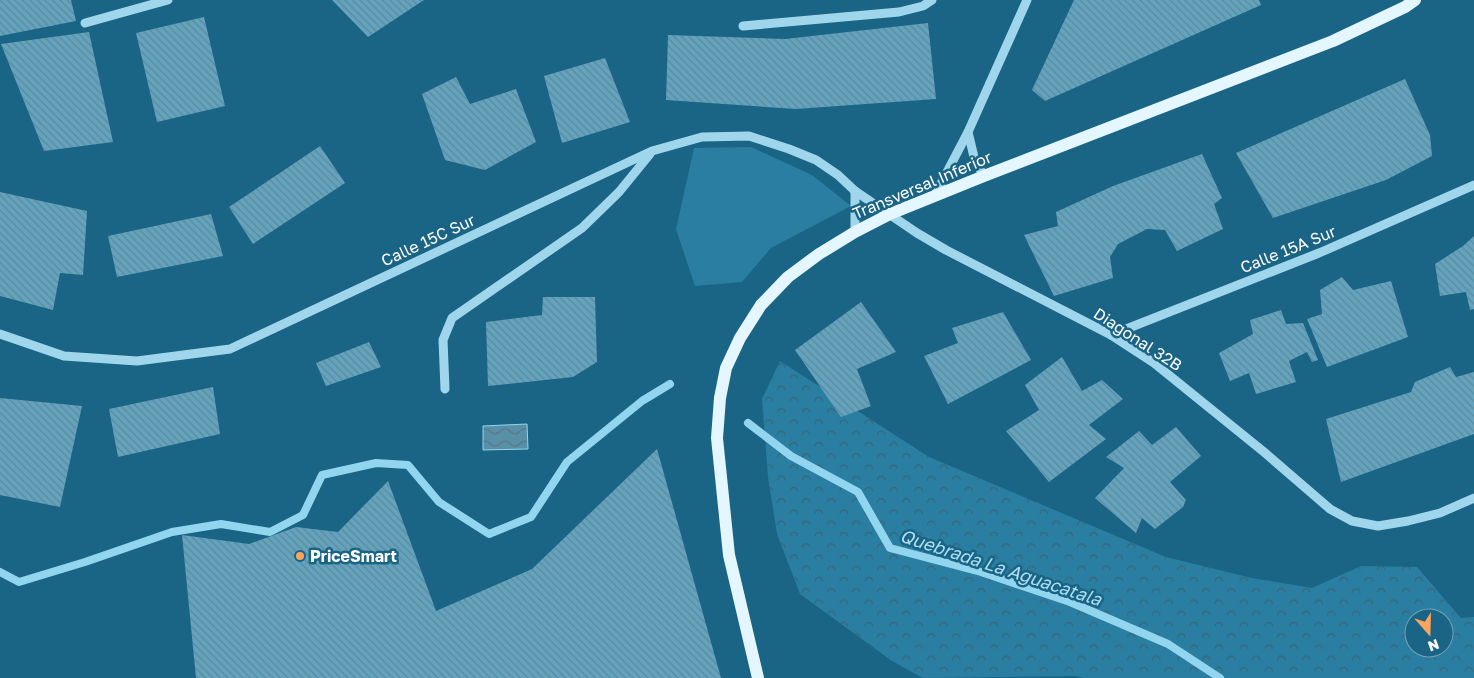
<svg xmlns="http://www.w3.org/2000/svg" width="1474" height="678" viewBox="0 0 1474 678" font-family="'Golos Text',sans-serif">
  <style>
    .forest { fill: url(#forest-crowns); fill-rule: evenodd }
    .park { fill: #297ea2 }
    .water { fill: url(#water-waves); stroke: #92d5ee }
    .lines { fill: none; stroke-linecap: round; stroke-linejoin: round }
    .stream { stroke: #92d5ee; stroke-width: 8 }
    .building { fill: url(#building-back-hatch) }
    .minor { stroke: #a0d6ec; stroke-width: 9 }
    .major { stroke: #e4f6ff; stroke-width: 12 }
    .poi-dot { fill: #fea55b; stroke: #1a6485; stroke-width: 2 }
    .labels { text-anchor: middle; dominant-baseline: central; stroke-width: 5; stroke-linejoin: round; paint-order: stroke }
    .street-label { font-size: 16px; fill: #fff; stroke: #1a6485 }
    .poi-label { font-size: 16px; font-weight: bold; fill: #fff; stroke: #1a6485; text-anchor: start }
    .water-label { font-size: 18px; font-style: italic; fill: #abdff3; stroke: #1a6485 }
  </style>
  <defs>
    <pattern id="forest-crowns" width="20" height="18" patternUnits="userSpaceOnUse" patternTransform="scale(1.25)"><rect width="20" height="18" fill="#297ea2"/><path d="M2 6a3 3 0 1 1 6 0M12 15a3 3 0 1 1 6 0" fill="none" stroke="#3a6577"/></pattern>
    <pattern id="water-waves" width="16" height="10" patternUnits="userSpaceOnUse" patternTransform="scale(1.25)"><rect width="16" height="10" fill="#5a90a7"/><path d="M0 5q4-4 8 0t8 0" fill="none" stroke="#557887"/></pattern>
    <pattern id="building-back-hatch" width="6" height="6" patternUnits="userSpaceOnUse" patternTransform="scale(1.25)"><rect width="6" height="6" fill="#64a3bd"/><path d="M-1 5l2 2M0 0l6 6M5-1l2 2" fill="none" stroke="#5d899b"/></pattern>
  </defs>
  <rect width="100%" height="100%" fill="#1a6485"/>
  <!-- forest -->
  <path class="forest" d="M780,361l149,96 237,100 86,21 60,10 49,-22 56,1 44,51 13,-1v61h-390l-8,-2 -153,2 -31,-17 -92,-67 -23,-60 -9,-57 -6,-78zM1414,618h30v30h-30z"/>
  <!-- park -->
  <path class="park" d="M751,147l61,28 39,31 -80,42 -29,34 -47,4 -19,-57 18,-81z"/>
  <!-- water -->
  <path class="water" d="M527,424l1,25 -45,1v-24z"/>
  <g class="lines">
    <!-- stream -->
    <g class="stream">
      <path d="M748,423l43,33 67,36 32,56 91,24 89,30 98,42 52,34"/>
      <path d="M0,572l19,10 66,-20 87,-30 49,-8 49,8 33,-17 19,-40 54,-12 32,2 31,37 50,32 42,-17 36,-55 75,-61 28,-17"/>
    </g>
  </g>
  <!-- building -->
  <g class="building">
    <path d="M0,0h71l5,21 -76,15z"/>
    <path d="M332,0h92l-56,37z"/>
    <path d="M1074,0h185l2,5 -216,96 -13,-11z"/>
    <path d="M204,17l21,89 -68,16 -21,-89z"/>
    <path d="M928,23l8,76 -140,10 -130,-9 2,-65 117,4z"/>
    <path d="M89,32l24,110 -69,9 -43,-107z"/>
    <path d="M605,58l25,64 -68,21 -18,-67z"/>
    <path d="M456,77l14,27 46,-15 20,53 -51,28 -40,-10 -23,-66z"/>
    <path d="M1405,79l25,56 2,21 -46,24 -113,38 -37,-65z"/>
    <path d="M320,146l25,37 -92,61 -24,-37z"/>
    <path d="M1202,154l20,44 -8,6 9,25 -46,22 -12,-21 -18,-1 -29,15 -8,13 3,21 -59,18 -30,-61 34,-9 -2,-14 57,-26z"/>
    <path d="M0,192l87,19 -4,64 -23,-2 -7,37 -53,-14z"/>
    <path d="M211,214l12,42 -106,21 -9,-41z"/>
    <path d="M1474,236v73l-4,1 -4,-18 -26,4 -5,-32 28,-18z"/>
    <path d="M1342,277l11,13 38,-9 17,56 -81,30 -20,-48 15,-5 -2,-24z"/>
    <path d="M543,297h52l2,65 -24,15 -85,9 -2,-64 56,-7z"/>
    <path d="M861,302l35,50 -39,17 14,37 -30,11 -46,-67z"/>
    <path d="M1281,310l5,14 17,-1 15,37 -6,2 -5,-10 -18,9 7,21 -40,12 -7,-21 -19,8 -11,-28 34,-19 -3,-14z"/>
    <path d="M1003,312l28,48 -83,44 -24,-48 34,-13 -6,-15z"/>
    <path d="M369,342l12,25 -55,19 -10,-23z"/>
    <path d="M1062,357l20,34 20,-11 21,19 -34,26 17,14 -57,43 -43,-51 33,-21 -14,-25z"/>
    <path d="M1450,367l6,10 18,-5v62l-133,48 -15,-63 85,-27 4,-10z"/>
    <path d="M213,387l7,47 -102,23 -9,-48z"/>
    <path d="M0,398l82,8 -22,101 -60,-12z"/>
    <path d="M1176,427l25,29 -31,26 16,18 -3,7 -28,22 -13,-11 -6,15 -41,-35 29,-30 -18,-11 33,-26 13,14z"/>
    <path d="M657,449l64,229h-525l-14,-143 67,9 47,-17 42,5 50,-51 48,130 96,-42z"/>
  </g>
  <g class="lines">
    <!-- minor -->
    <g class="minor">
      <path d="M85,23l83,-23"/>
      <path d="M743,26l156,-14 24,-6 9,-6"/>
      <path d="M968,132l7,29 9,15"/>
      <path d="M935,195l33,-63 59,-132"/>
      <path d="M855,232v-41"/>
      <path d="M0,334l64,22 73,5 93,-12 422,-198 50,-14 47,-1 40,13 27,11 22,15 17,16 62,42 29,17 165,85 43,28 110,89 66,57 22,12 26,5 30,-5 32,-8 34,-15"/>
      <path d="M1111,335l208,-82 155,-68"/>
      <path d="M445,389l-2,-49 9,-22 130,-90 37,-36 31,-38"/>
    </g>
    <!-- major -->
    <path class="major" d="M758,678l-29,-123 -12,-117 3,-40 6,-30 14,-30 21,-33 27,-28 31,-23 36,-22 35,-18 94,-38 349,-135 72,-34 10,-7"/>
  </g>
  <!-- markers -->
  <circle class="poi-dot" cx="300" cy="556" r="5"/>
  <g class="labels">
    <!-- street labels -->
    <g class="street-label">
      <text transform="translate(922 185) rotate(-23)">Transversal Inferior</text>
      <text transform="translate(428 240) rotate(-25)">Calle 15C Sur</text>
      <text transform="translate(1288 249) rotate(-22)">Calle 15A Sur</text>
      <text transform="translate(1138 339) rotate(33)">Diagonal 32B</text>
    </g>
    <!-- poi labels -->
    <g class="poi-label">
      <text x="310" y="556">PriceSmart</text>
    </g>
    <!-- water labels -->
    <g class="water-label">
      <text transform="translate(1001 567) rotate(18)">Quebrada La Aguacatala</text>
    </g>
  </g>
  <!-- north arrow -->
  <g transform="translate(1429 633) rotate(160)"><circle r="24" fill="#1a6485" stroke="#76a2b6"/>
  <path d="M0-4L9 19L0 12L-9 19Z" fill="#fea55b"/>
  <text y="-8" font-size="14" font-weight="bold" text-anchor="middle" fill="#ffffff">N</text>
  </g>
</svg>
